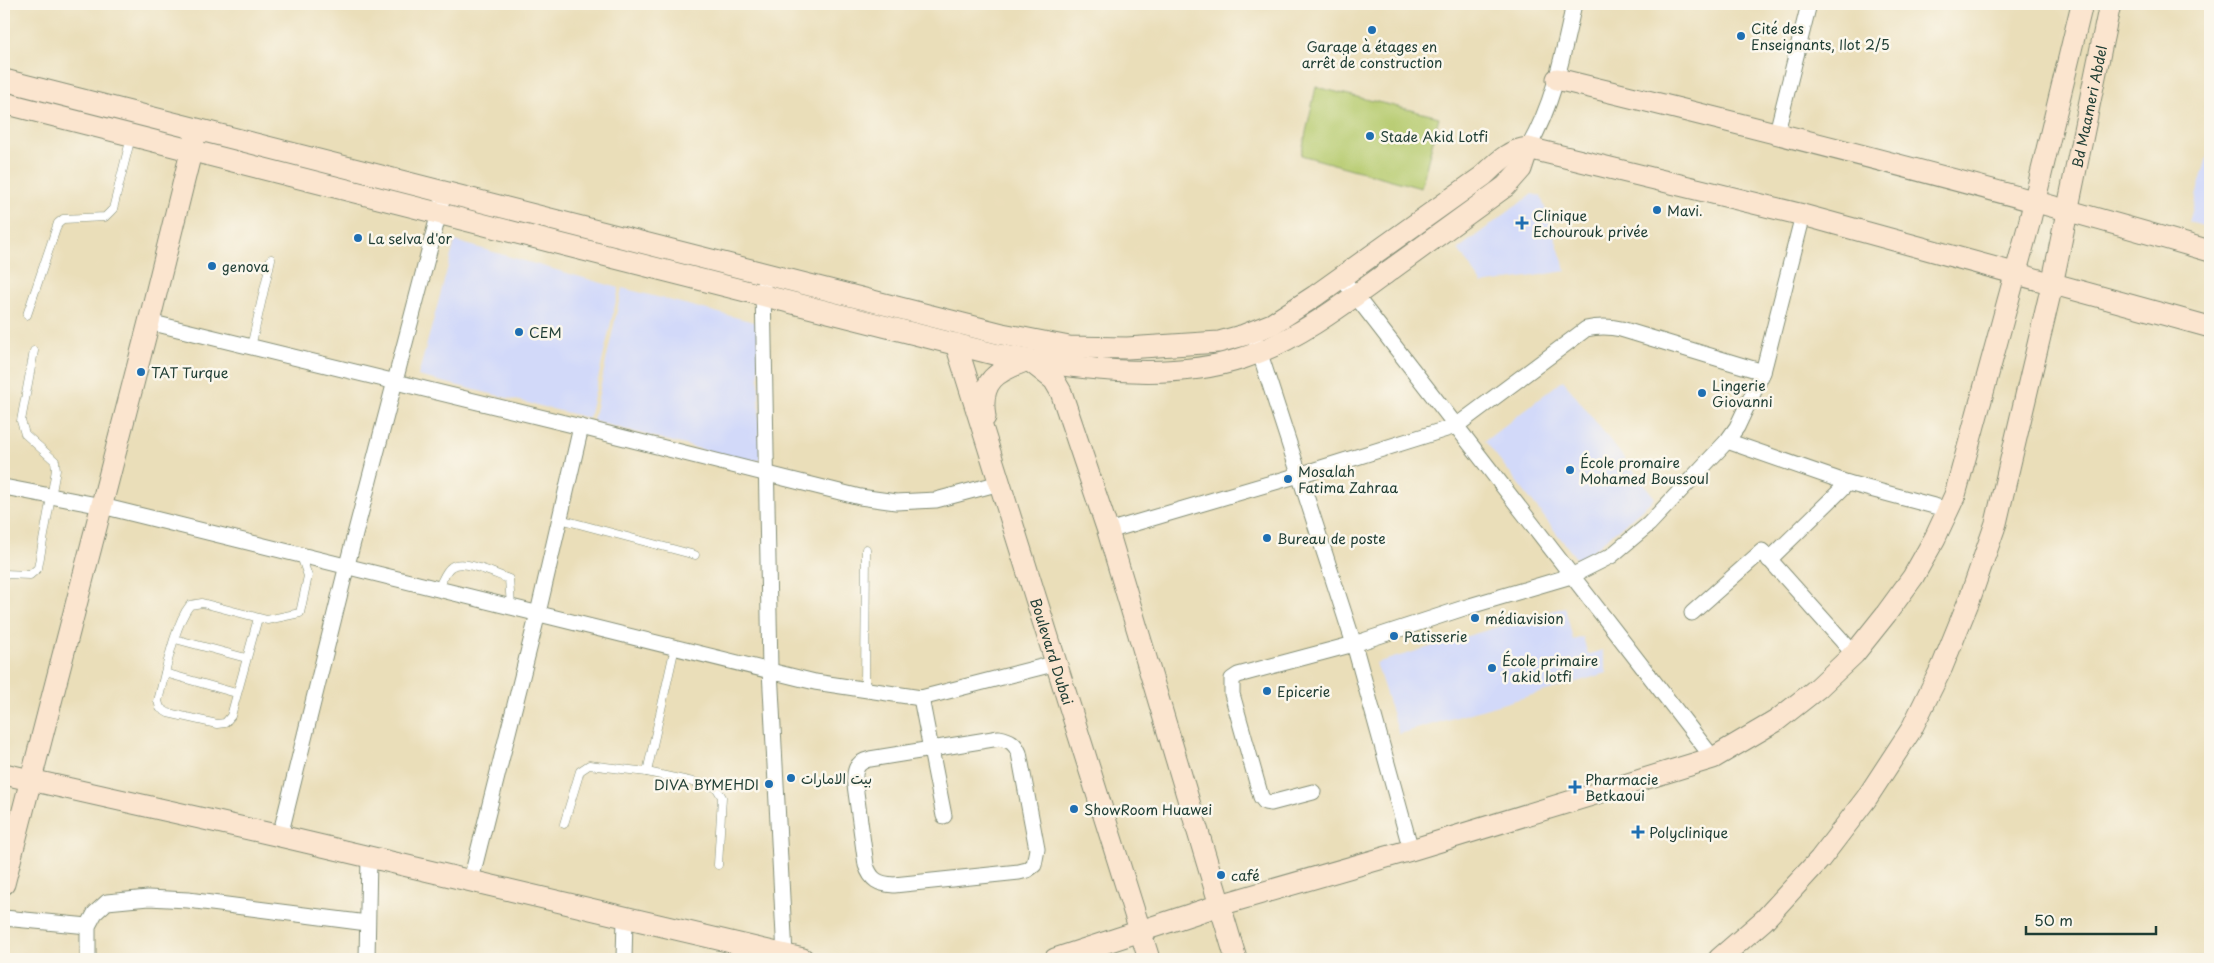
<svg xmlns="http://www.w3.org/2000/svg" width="2214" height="963" viewBox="0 0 2214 963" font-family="'Playpen Sans','Playpen Sans Arabic',sans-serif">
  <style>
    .built { fill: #d2d9f9 }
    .green { fill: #b5ca6d; stroke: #6a8450 }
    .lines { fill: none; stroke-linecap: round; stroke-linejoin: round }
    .lane-casing { stroke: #848e76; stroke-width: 9 }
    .street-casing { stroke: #848e76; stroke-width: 17 }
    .secondary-casing { stroke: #848e76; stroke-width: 23 }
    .lane { stroke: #fff; stroke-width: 8 }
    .street { stroke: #fff; stroke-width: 15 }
    .secondary { stroke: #fbe5cf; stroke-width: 21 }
    .poi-dot { fill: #1f6fb2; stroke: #fbf7ec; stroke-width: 2 }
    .labels { text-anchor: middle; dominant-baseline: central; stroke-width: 5; stroke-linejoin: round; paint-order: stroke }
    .poi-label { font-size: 14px; fill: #1f3d34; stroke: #fbf7ec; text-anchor: start }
    .street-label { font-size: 14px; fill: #1f3d34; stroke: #fbf7ec }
  </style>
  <rect width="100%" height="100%" fill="#fbf7ec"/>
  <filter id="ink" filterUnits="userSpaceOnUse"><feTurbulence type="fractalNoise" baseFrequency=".02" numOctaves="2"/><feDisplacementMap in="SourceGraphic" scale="10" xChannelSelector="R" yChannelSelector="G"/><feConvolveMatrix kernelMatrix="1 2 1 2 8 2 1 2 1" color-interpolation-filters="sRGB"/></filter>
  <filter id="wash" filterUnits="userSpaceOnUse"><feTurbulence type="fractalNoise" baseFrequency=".0096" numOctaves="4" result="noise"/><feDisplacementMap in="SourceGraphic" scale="20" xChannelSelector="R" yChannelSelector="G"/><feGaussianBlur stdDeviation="1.12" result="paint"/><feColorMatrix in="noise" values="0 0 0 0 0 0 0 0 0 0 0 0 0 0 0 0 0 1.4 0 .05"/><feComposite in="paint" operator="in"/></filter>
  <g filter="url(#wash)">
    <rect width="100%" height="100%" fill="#eadeb9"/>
    <!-- built -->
    <g class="built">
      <path d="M2210,146v82l-21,-6z"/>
      <path d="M1532,194l9,2 25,75 -84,13 -24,-35z"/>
      <path d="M455,241l164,47 -30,130 -171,-42z"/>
      <path d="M622,288l136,35 2,137 -14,1 -153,-40z"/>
      <path d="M1563,380l92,118 -76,64 -94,-121z"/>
      <path d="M1565,607l8,33 10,-3 5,18 14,-5 5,23 -208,61 -23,-71z"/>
    </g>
    <!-- green -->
    <path class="green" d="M1316,87l123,30 -18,71 -120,-33z"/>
  </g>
  <g filter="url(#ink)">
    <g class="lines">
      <defs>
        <g id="lane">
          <path d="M27,315l31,-92 5,-4 42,-2 8,-8 18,-72"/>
          <path d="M251,347l20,-88"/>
          <path d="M560,519l135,36"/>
          <path d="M4,574l26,1 8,-7 18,-98 -1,-9 -30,-27 -4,-13 13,-70"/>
          <path d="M438,588c4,-6 7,-17 13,-21 12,-9 44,7 58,12l2,27"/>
          <path d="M258,618l-27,98 -6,7 -8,1 -49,-11 -8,-5 -2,-7c7,-26 16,-76 32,-96l12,-2 65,17 33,-7 8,-37 -7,-20"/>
          <path d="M175,639l71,19"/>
          <path d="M165,673l71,20"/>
          <path d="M865,689l1,-140"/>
          <path d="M647,772l28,-125"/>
          <path d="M564,824l16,-53 9,-6 58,7 69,15 6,10 -4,68"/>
        </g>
        <g id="street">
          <path d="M1777,132l32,-128"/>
          <path d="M1528,148c26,-45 35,-94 46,-144"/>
          <path d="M1341,277l372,481"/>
          <path d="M763,287l7,383 15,285"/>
          <path d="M149,322l432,105 279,70 36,5 40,-2 64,-17"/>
          <path d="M1253,332l101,312 57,206"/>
          <path d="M1727,441l121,42 101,27"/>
          <path d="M4,487l98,19 713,176 106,16 136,-35"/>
          <path d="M1108,531l191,-56 157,-49 130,-97c13,-3 22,-3 35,0l142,43"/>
          <path d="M1769,560l79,-77"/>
          <path d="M1692,613l70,-62 92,103"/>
          <path d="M921,698l23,118"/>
          <path d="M999,738c11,2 16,5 20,15l18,96 -3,16 -7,5 -8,2 -125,13c-16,-1 -23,-5 -28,-20l-11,-80c-1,-13 0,-23 15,-26z"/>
          <path d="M1313,792l-42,11 -6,-1 -4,-5 -29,-103v-15l6,-4 116,-31 116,-38 101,-30 40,-20 38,-32 78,-83 10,-14 26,-55 40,-157"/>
          <path d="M280,836l67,-271 94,-360"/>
          <path d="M471,880l67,-267 43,-186"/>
          <path d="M4,918l84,8"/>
          <path d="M88,959v-33l7,-13 12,-11 41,-4 40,2 179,23"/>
          <path d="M367,959l2,-102"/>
          <path d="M624,959l1,-40"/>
        </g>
        <g id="secondary">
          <path d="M1557,79c219,53 437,109 653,172"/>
          <path d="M4,80l998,254 67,13 58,1 92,-6 25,-7 28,-11 43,-28 168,-120c14,-13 25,-26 45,-28l275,67 407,112"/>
          <path d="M4,103l990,251c76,14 174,29 249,4 53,-17 101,-54 146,-87 39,-28 78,-57 117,-85l15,-17 7,-21"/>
          <path id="s1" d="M956,344l193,615"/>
          <path d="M1031,362l23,18 7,12 47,139 128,428"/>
          <path d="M985,417c-6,-37 12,-46 43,-57"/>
          <path d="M4,774l276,62 523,123"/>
          <path d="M4,884l145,-562 46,-186"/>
          <path d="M1055,959l165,-54 191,-55 302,-92 63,-37 42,-33 36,-34 32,-40 27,-37 22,-39 20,-43 74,-271 53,-220"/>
          <path id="s2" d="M1719,959l45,-39 56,-61 46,-60 45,-69 31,-63 28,-69 26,-75 56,-238 58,-281"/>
        </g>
      </defs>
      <!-- lane casing -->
      <use href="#lane" class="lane-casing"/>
      <!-- street casing -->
      <use href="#street" class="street-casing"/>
      <!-- secondary casing -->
      <use href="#secondary" class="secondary-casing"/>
      <!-- lane -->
      <use href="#lane" class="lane"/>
      <!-- street -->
      <use href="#street" class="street"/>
      <!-- secondary -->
      <use href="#secondary" class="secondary"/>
    </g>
  </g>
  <!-- markers -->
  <g class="poi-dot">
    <circle cx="1372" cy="30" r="5"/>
    <circle cx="1741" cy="36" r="5"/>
    <circle cx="1370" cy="136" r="5"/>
    <circle cx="1657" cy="210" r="5"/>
    <path d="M1519.5 215.5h5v5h5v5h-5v5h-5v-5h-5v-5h5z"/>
    <circle cx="358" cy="238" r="5"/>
    <circle cx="212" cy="266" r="5"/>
    <circle cx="519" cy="332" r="5"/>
    <circle cx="141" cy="372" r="5"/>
    <circle cx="1702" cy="393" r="5"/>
    <circle cx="1570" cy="470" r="5"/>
    <circle cx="1288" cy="479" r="5"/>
    <circle cx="1267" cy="538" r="5"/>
    <circle cx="1475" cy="618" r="5"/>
    <circle cx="1394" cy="636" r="5"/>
    <circle cx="1492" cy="668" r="5"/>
    <circle cx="1267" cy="691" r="5"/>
    <circle cx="791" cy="778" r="5"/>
    <circle cx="769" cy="784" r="5"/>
    <path d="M1572.5 779.5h5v5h5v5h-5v5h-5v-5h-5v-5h5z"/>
    <circle cx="1074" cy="809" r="5"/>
    <path d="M1635.5 824.5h5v5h5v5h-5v5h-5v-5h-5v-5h5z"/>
    <circle cx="1221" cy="875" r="5"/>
  </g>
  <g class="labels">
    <!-- poi labels -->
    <g class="poi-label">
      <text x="1751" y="28">Cité des<tspan x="1751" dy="16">Enseignants, Ilot 2/5</tspan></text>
      <text x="1372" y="46" text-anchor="middle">Garage à étages en<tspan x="1372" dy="16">arrêt de construction</tspan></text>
      <text x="1380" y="136">Stade Akid Lotfi</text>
      <text x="1667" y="210">Mavi.</text>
      <text x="1533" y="215">Clinique<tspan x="1533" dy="16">Echourouk privée</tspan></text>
      <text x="368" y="238">La selva d'or</text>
      <text x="222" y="266">genova</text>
      <text x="529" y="332">CEM</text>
      <text x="151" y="372">TAT Turque</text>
      <text x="1712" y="385">Lingerie<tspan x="1712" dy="16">Giovanni</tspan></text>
      <text x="1580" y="462">École promaire<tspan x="1580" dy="16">Mohamed Boussoul</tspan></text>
      <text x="1298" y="471">Mosalah<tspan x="1298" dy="16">Fatima Zahraa</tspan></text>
      <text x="1277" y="538">Bureau de poste</text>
      <text x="1485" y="618">médiavision</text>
      <text x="1404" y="636">Patisserie</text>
      <text x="1502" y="660">École primaire<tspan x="1502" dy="16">1 akid lotfi</tspan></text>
      <text x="1277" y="691">Epicerie</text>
      <text x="801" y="778">بيت الامارات</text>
      <text x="1585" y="779">Pharmacie<tspan x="1585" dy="16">Betkaoui</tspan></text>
      <text x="759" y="784" text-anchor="end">DIVA BYMEHDI</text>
      <text x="1084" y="809">ShowRoom Huawei</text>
      <text x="1649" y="832">Polyclinique</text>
      <text x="1231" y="875">café</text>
    </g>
    <!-- street labels -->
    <g class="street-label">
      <text stroke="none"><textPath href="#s2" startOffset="951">Bd Maameri Abdel</textPath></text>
      <text stroke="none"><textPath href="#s1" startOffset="322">Boulevard Dubai</textPath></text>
    </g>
  </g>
  <!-- margin -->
  <rect width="2214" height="963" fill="none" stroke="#fbf7ec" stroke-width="20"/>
  <!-- scale -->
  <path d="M2026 926v8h130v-8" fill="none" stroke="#1f3d34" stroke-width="2.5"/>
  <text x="2034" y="926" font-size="15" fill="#1f3d34" stroke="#fbf7ec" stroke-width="4" paint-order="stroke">50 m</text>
</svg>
